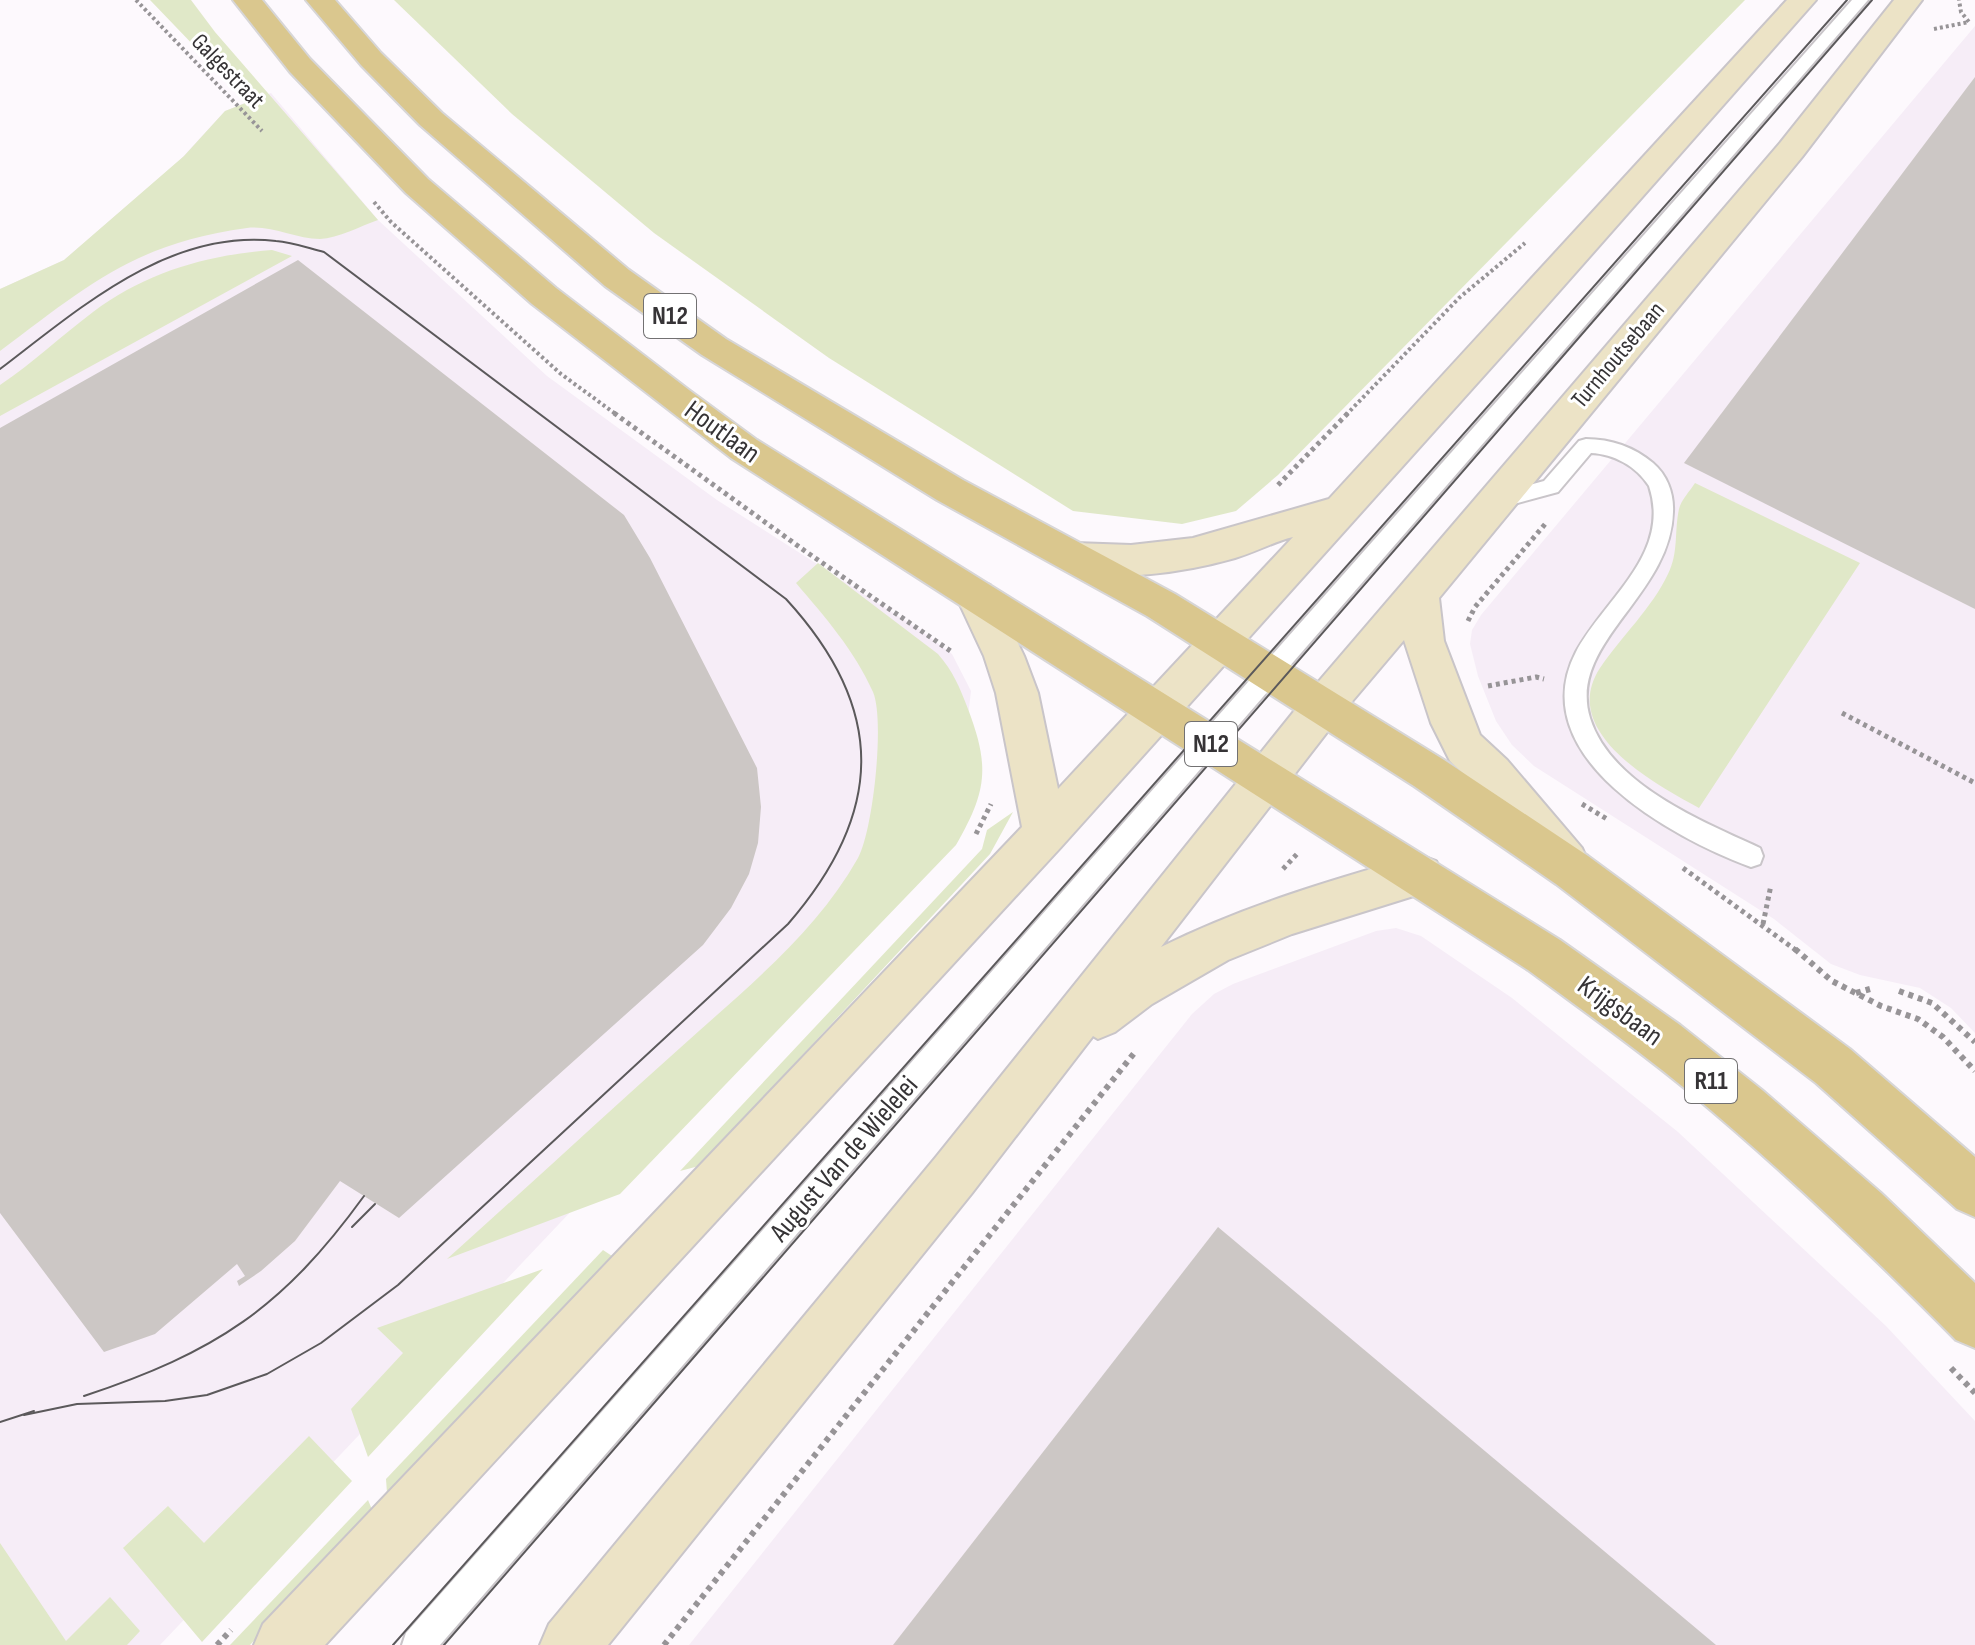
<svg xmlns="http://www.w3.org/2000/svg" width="1975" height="1645" viewBox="0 0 1975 1645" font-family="'Sofia Sans Condensed',sans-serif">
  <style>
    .built { fill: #f6edf7 }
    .green { fill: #e0e8c8 }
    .building { fill: #ccc7c5 }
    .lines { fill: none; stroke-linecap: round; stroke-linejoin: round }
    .service-casing { stroke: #c9c5c9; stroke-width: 4 }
    .secondary-casing { stroke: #c9c5c9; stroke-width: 4 }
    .primary-casing { stroke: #d7d6d7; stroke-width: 4 }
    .path-far2 { stroke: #979497; stroke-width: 4; stroke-dasharray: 3 3; stroke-linecap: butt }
    .path-far1 { stroke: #979497; stroke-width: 5; stroke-dasharray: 4 4; stroke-linecap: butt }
    .path { stroke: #979497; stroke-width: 6; stroke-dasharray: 5 5; stroke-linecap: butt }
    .service { fill: #fff; fill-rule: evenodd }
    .secondary { fill: #ece3c6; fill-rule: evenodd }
    .primary { fill: #dac78e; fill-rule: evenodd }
    .tram { stroke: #5b595b; stroke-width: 2 }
    .labels { text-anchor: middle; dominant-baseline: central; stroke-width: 6; stroke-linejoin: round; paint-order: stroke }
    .far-street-label { font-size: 24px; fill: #363436; stroke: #fff }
    .shield { fill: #fff; stroke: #727172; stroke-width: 2 }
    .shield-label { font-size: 26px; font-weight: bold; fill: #363436 }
    .street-label { font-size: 28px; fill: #363436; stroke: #fff }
  </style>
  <rect width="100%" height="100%" fill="#fdf9fd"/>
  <!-- built -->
  <g class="built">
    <path d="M1975,26v1007l-24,-25 -31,-20 -60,-13 -29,-11 -57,-45 -240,-153 -22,-21 -16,-24 -18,-45 -8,-32 2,-14 9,-15z"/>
    <path d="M271,93l107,127 169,156 170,124 203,130 32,24 19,37 -13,112 -798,842h-160v-1356l64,-29 116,-100 45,-49z"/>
    <path d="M1396,928l25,8 91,62 166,134 208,194 89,95v224h-1286l503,-631 22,-20 19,-10 143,-53z"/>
  </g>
  <!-- green -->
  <g class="green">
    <path d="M150,0h41l24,32 163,188c-17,6 -40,18 -58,19 -24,0 -49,-14 -73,-11 -112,15 -160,58 -247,123v-62l64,-29 120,-104 41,-45 23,-9z"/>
    <path d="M394,0h1351l-467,475 -42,36 -54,13 -109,-13 -244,-153 -175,-125 -142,-119z"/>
    <path d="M272,250l20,6 -292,160v-31c33,-22 61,-49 93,-73 53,-40 114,-57 179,-62z"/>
    <path d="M1695,483l165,80 -161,245c-44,-24 -141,-76 -99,-140 21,-31 52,-60 68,-94 11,-22 6,-42 11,-65 2,-9 11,-18 16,-26z"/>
    <path d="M818,563l120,91c15,17 22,34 30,55 22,58 19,82 -12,136l-336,349 -173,65c78,-70 155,-141 233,-211 64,-58 135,-114 178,-190 15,-27 27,-138 15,-166 -18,-41 -48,-75 -77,-109z"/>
    <path d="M1013,812l-23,42 -291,312 -19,5 302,-322 5,-19z"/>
    <path d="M603,1250l9,6 -225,237 -1,-14z"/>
    <path d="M543,1269l-175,188 -17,-48 52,-56 -26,-25z"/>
    <path d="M309,1436l43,45 -150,161 -79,-94 45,-42 36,37z"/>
    <path d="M368,1500l5,12 -123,133h-20z"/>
    <path d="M0,1543l66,98 44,-44 30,34 -13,14h-127z"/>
  </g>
  <!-- building -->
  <g class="building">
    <path d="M1975,77v532l-291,-146z"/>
    <path d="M298,260l326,255 26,43 107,210 4,39 -3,36 -9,31 -18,34 -28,37 -304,273 -59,-37 -45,60 -34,30 -22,15 -2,-5 8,-5 -8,-12 -82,70 -51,18 -104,-139v-785z"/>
    <path d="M1218,1227l498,418h-823z"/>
  </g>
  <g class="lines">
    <defs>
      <g id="service">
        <path d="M1852,0h16l-1428,1645h-38l4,-12z"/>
        <path d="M1586,439c25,0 48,8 67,24 14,12 21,30 20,49 -2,84 -106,131 -83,206 21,67 112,103 170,130l3,8 -3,8 -9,3c-79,-29 -229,-111 -175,-215 28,-53 96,-98 73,-166 -13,-20 -35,-32 -58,-33l-33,39 -59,16 -7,-3 -3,-5 3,-5 52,-14 35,-40z"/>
      </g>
      <g id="secondary">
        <path d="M1787,0h29l-292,331 -463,516 -736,798h-71l9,-21 759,-797 -26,-134 -12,-37 -28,-60 6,-11 14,-4 14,4 34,71 14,37 20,96 235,-252c-20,5 -38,15 -58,21 -49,14 -125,26 -174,10l-5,-10 5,-10 14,-5 56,2 62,-7 136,-39z"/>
        <path d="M1894,0h28l-120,157 -363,441 5,43 36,94 27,25 75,88 6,14 -6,14 -16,6 -16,-6 -73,-90 -27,-25 -19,-38 -27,-83 -66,78 -177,229c83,-41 170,-67 259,-92l16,6 7,14 -7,14 -144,45 -64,26 -76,44 -37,28 -17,7 -5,-3 -121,157 -364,452h-68l9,-21 387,-467 372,-463 472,-551z"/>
      </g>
      <g id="primary">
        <path d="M233,0h29l48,59 118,120 128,109 133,102 68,50 803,500 120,85 82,65 119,103 94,90v65l-19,-8c-86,-87 -174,-171 -268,-249 -52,-43 -106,-81 -160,-121l-797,-512 -199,-154 -126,-111 -116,-121z"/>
        <path d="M306,0h29l46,53 61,60 187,157 97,69 237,141 212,114 269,166 144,96 262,193 125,108v60l-18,-8 -141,-126 -260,-199 -142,-98 -267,-170 -210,-116 -235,-145 -97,-69 -185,-161 -59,-60z"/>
      </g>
    </defs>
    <!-- service casing -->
    <use href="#service" class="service-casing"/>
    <!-- secondary casing -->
    <use href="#secondary" class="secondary-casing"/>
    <!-- primary casing -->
    <use href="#primary" class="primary-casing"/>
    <!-- path-far2 -->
    <g class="path-far2">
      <path d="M136,0l126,131"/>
      <path d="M1934,29l35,-7 -8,-10 -2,-12"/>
      <path d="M374,202l17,20 170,152 56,41"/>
      <path d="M1346,415l113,-117 66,-55"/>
    </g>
    <!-- path-far1 -->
    <g class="path-far1">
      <path d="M614,413l191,138 147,101"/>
      <path d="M1278,485l70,-72"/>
      <path d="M1468,621l7,-14 71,-84"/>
      <path d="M1488,686l48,-9 8,2"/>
      <path d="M1842,713l133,70"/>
      <path d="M1582,804l25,15"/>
      <path d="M976,834l15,-30"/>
      <path d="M1683,868l114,83"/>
      <path d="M1283,869l15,-16"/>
      <path d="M1763,924l8,-39"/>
    </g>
    <!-- path -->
    <g class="path">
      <path d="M1795,949l37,32 49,25 37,13 25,18 32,34"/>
      <path d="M1899,991l33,12 43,39"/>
      <path d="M1856,993l14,-4"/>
      <path d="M1951,1368l24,25"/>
      <path d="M217,1645l14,-15"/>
      <path d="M664,1645l471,-593"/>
    </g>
    <!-- service -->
    <use href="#service" class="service"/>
    <!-- secondary -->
    <use href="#secondary" class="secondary"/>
    <!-- primary -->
    <use href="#primary" class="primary"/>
    <!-- tram -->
    <g class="tram">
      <path d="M0,369c79,-60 169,-141 276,-128 16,1 32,7 48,11l462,347c101,110 99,213 2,325l-390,361 -77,58 -54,31 -60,21 -42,6 -88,3 -53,11"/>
      <path d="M352,1227l23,-23"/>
      <path d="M84,1396c132,-44 198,-87 280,-200"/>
      <path d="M0,1422l34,-11"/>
      <path d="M393,1645l1454,-1645"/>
      <path d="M444,1645l1428,-1645"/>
    </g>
  </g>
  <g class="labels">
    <!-- far-street labels -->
    <g class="far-street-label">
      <text transform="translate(228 71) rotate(46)">Galgestraat</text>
      <text transform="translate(1618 355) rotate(-50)">Turnhoutsebaan</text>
    </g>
    <!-- shield labels -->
    <g class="shield">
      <rect x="644" y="294" width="52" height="44" rx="6"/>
      <rect x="1185" y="722" width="52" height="44" rx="6"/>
      <rect x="1685" y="1059" width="52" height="44" rx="6"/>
    </g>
    <g class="shield-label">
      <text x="670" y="316">N12</text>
      <text x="1211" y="744">N12</text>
      <text x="1711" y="1081">R11</text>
    </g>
    <!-- street labels -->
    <g class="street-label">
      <text transform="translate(722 432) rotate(36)">Houtlaan</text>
      <text transform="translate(1620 1011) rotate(36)">Krijgsbaan</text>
      <text transform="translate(844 1159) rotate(-49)">August Van de Wielelei</text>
    </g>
  </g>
</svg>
